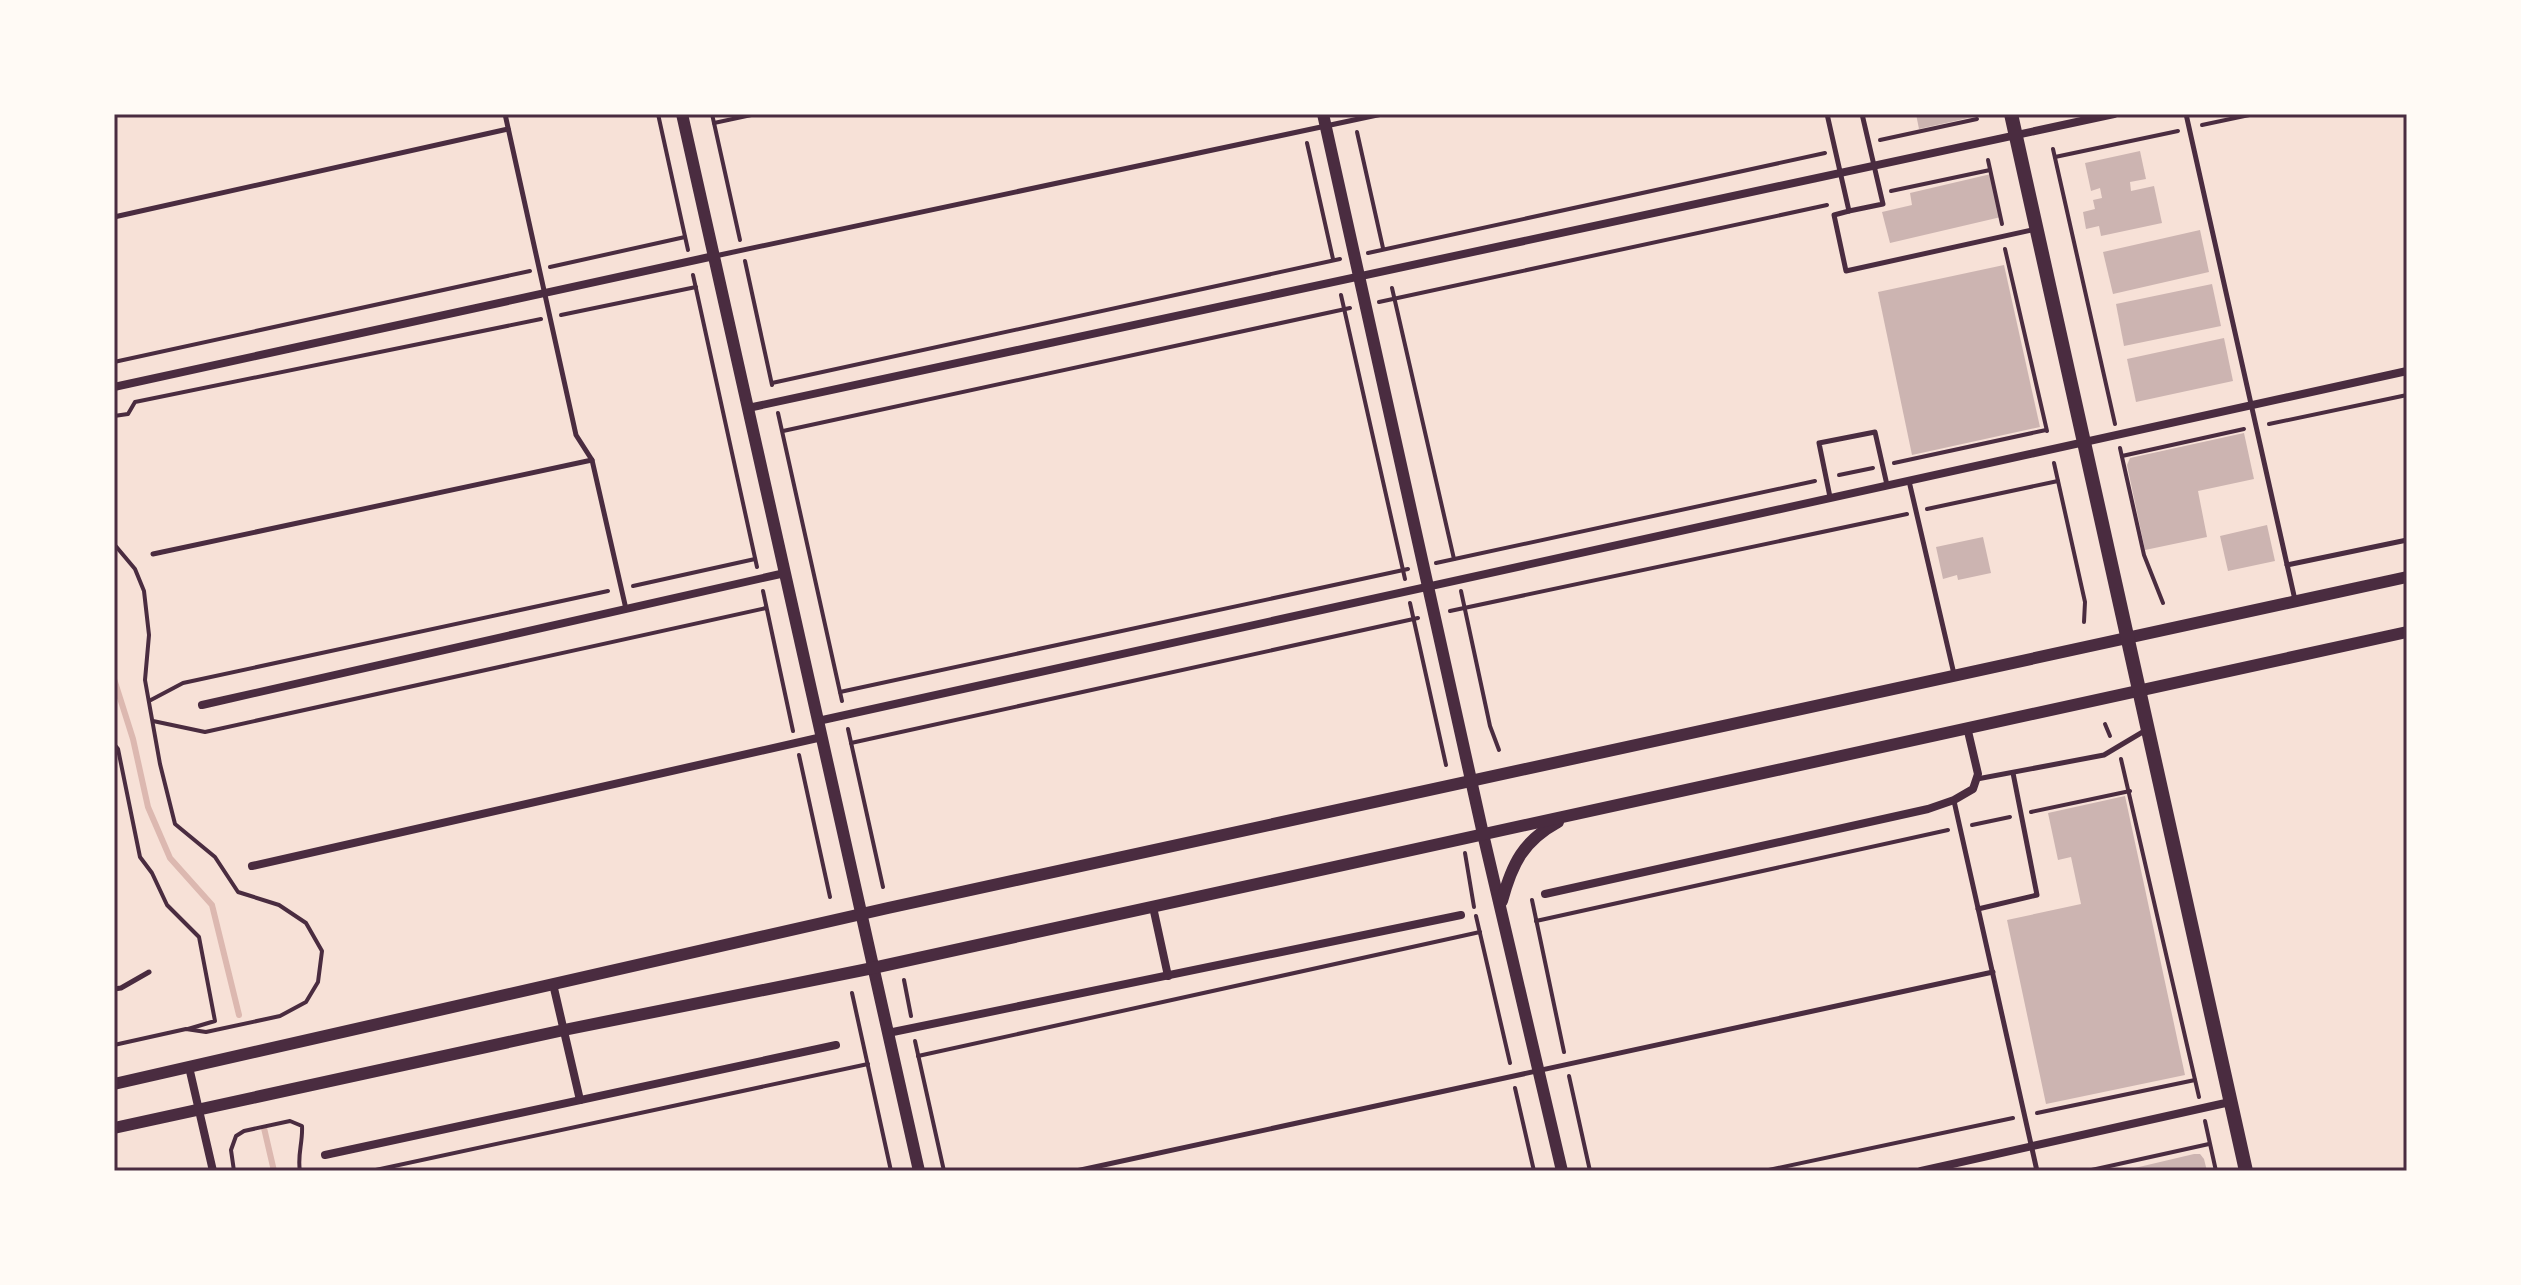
<svg xmlns="http://www.w3.org/2000/svg" width="2521" height="1285" viewBox="0 0 2521 1285" font-family="'IBM Plex Serif',serif">
  <style>
    .lines { fill: none; stroke-linecap: round; stroke-linejoin: round }
    .stream { stroke: #dcb8b0; stroke-width: 6 }
    .building { fill: #ccb4b1 }
    .path { stroke: #4a2c40; stroke-width: 4 }
    .service { stroke: #4a2c40; stroke-width: 5 }
    .minor { stroke: #4a2c40; stroke-width: 8 }
    .tertiary { stroke: #4a2c40; stroke-width: 12 }
    .secondary { stroke: #4a2c40; stroke-width: 14 }
    .neatline { fill: none; stroke: #4a2c40; stroke-width: 3 }
  </style>
  <rect width="100%" height="100%" fill="#f7e1d7"/>
  <g class="lines">
    <!-- stream -->
    <g class="stream">
      <path d="M114,679l19,60 15,68 22,51 42,47 27,110"/>
      <path d="M264,1128l10,43"/>
    </g>
  </g>
  <!-- building -->
  <g class="building">
    <path d="M1916,114h56l1,3 -54,12z"/>
    <path d="M2140,151l6,28 -16,3 1,9 23,-5 8,37 -61,13 -2,-10 -13,3 -3,-17 12,-3 -2,-9 9,-2 -2,-10 -9,3 -6,-28z"/>
    <path d="M1991,174l10,43 -111,26 -8,-31 30,-7 -2,-12z"/>
    <path d="M2200,230l9,42 -96,22 -10,-42z"/>
    <path d="M2004,265l36,162 -128,28 -34,-163z"/>
    <path d="M2212,284l9,42 -97,20 -8,-42z"/>
    <path d="M2224,338l9,43 -97,21 -9,-43z"/>
    <path d="M2244,433l10,46 -56,12 9,46 -62,13 -18,-85 3,-7z"/>
    <path d="M2267,525l8,36 -47,10 -8,-35z"/>
    <path d="M1983,537l8,36 -33,7 -1,-5 -14,4 -7,-32z"/>
    <path d="M2125,796l60,279 -139,29 -39,-184 74,-16 -10,-47 -13,3 -10,-47z"/>
    <path d="M2194,1154h6l4,5 3,12h-85z"/>
  </g>
  <g class="lines">
    <!-- path -->
    <g class="path">
      <path d="M658,114l30,136"/>
      <path d="M712,114l28,126"/>
      <path d="M714,123l42,-9"/>
      <path d="M2202,125l52,-11"/>
      <path d="M1357,132l26,116"/>
      <path d="M1880,140l97,-21"/>
      <path d="M1307,143l26,116"/>
      <path d="M2053,149l62,275"/>
      <path d="M2055,157l123,-26"/>
      <path d="M1988,160l14,64"/>
      <path d="M1891,191l99,-21"/>
      <path d="M2005,249l42,182"/>
      <path d="M1368,253l457,-100"/>
      <path d="M745,261l27,124"/>
      <path d="M550,267l135,-30"/>
      <path d="M693,275l64,292"/>
      <path d="M1392,288l62,271"/>
      <path d="M1341,295l64,284"/>
      <path d="M1379,302l448,-97"/>
      <path d="M561,315l135,-28"/>
      <path d="M114,362l416,-91"/>
      <path d="M772,383l568,-124"/>
      <path d="M778,413l64,288"/>
      <path d="M114,416l14,-2 7,-12 406,-83"/>
      <path d="M2269,424l138,-29"/>
      <path d="M783,431l567,-123"/>
      <path d="M2120,448l24,107 19,48"/>
      <path d="M2122,456l122,-27"/>
      <path d="M1894,463l152,-33"/>
      <path d="M2054,463l31,139 -1,20"/>
      <path d="M1839,475l34,-7"/>
      <path d="M1927,509l131,-28"/>
      <path d="M114,544l21,25 9,22 5,44 -4,45 15,84 15,60 40,33 23,35 41,13 27,18 16,28 -4,31 -12,20 -26,14 -74,16 -20,-3 -72,16"/>
      <path d="M1436,563l379,-82"/>
      <path d="M633,586l122,-27"/>
      <path d="M763,591l30,140"/>
      <path d="M1461,591l29,135 9,24"/>
      <path d="M1410,603l36,162"/>
      <path d="M1450,611l457,-97"/>
      <path d="M840,692l568,-123"/>
      <path d="M149,701l34,-18 425,-92"/>
      <path d="M153,721l52,11 561,-124"/>
      <path d="M2105,724l5,12"/>
      <path d="M848,729l35,158"/>
      <path d="M851,743l567,-125"/>
      <path d="M114,744l4,5 22,108 12,16 15,32 32,32 16,84 -27,8"/>
      <path d="M799,755l31,142"/>
      <path d="M2121,759l78,338"/>
      <path d="M2031,812l99,-21"/>
      <path d="M1972,825l38,-8"/>
      <path d="M1465,853l9,54"/>
      <path d="M1532,900l32,152"/>
      <path d="M1476,916l34,147"/>
      <path d="M1536,921l412,-91"/>
      <path d="M904,980l7,36"/>
      <path d="M852,993l39,178"/>
      <path d="M915,1041l29,130"/>
      <path d="M918,1056l562,-124"/>
      <path d="M1569,1076l21,95"/>
      <path d="M1515,1088l19,83"/>
      <path d="M2037,1113l158,-33"/>
      <path d="M2205,1121l11,50"/>
      <path d="M234,1171l-3,-21 5,-14 8,-5 46,-10 12,5c1,16 -5,30 -2,45"/>
      <path d="M371,1171l497,-107"/>
      <path d="M1764,1171l249,-53"/>
      <path d="M2087,1171l122,-27"/>
    </g>
    <!-- service -->
    <g class="service">
      <path d="M505,114l71,321 16,25 34,149"/>
      <path d="M1827,114l22,97 -15,4 12,56 190,-42"/>
      <path d="M2186,114l109,486"/>
      <path d="M1849,211l34,-7 -21,-90"/>
      <path d="M114,217l394,-88"/>
      <path d="M715,256l667,-142"/>
      <path d="M1909,481l45,193"/>
      <path d="M1830,497l-11,-54 56,-11 12,53"/>
      <path d="M153,554l439,-94"/>
      <path d="M2287,565l120,-25"/>
      <path d="M1977,779l127,-24 42,-25"/>
      <path d="M1954,801l83,370"/>
      <path d="M1978,909l59,-14 -24,-122"/>
      <path d="M114,989l7,-1 28,-16"/>
      <path d="M1076,1171l917,-199"/>
    </g>
    <!-- minor -->
    <g class="minor">
      <path d="M114,387l600,-131"/>
      <path d="M748,408l1366,-294"/>
      <path d="M202,705l583,-132"/>
      <path d="M818,721l1589,-350"/>
      <path d="M252,866l570,-129"/>
      <path d="M1545,894l383,-85 26,-9 19,-11 5,-15 -11,-47"/>
      <path d="M1153,907l15,69"/>
      <path d="M553,984l27,116"/>
      <path d="M888,1033l573,-118"/>
      <path d="M189,1067l24,104"/>
      <path d="M325,1155l511,-110"/>
      <path d="M1921,1171l309,-69"/>
    </g>
    <!-- tertiary -->
    <g class="tertiary">
      <path d="M682,114l237,1057"/>
      <path d="M1323,114l160,720 79,337"/>
      <path d="M1502,901c10,-37 21,-60 56,-79"/>
      <path d="M114,1084l774,-176 1519,-331"/>
      <path d="M114,1128l450,-98 309,-62 1534,-336"/>
    </g>
    <!-- secondary -->
    <path class="secondary" d="M2011,114l235,1057"/>
  </g>
  <!-- border -->
  <rect width="2521" height="1285" fill="none" stroke="#fffaf5" stroke-width="232"/>
  <rect x="116" y="116" width="2289" height="1053" class="neatline"/>
</svg>
